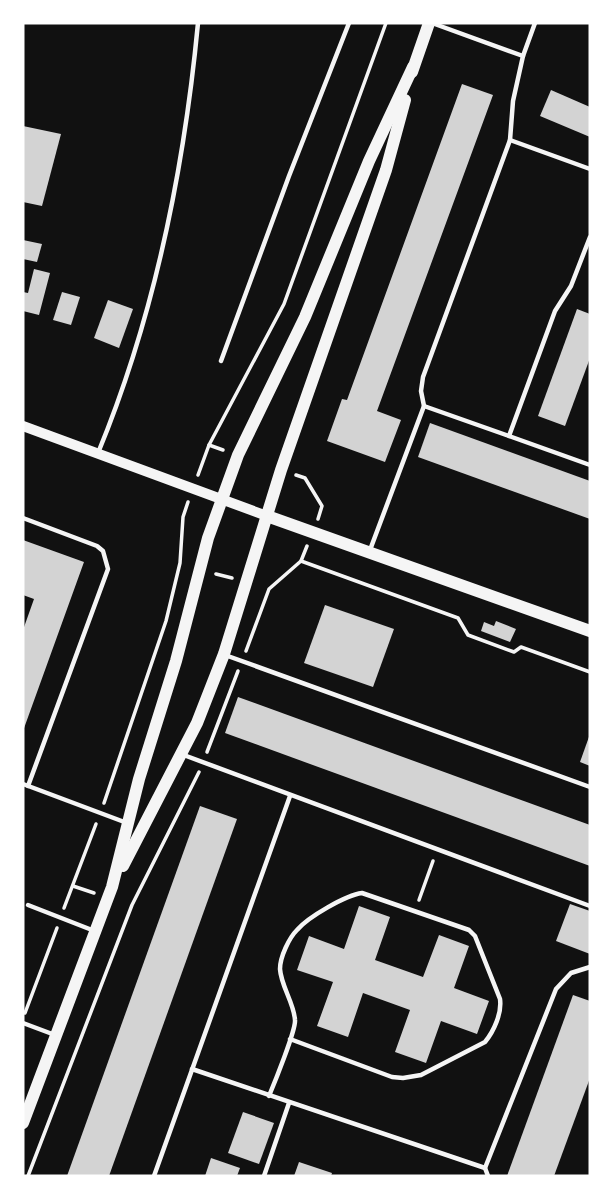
<svg xmlns="http://www.w3.org/2000/svg" width="613" height="1199" viewBox="0 0 613 1199" font-family="'Sofia Sans Condensed',sans-serif">
  <style>
    .building { fill: #d3d3d3 }
    .lines { fill: none; stroke-linecap: round; stroke-linejoin: round }
    .path { stroke: #f5f5f5; stroke-width: 3.5 }
    .service { stroke: #f5f5f5; stroke-width: 4.5 }
    .tertiary { stroke: #f5f5f5; stroke-width: 10 }
    .secondary { stroke: #f5f5f5; stroke-width: 12 }
  </style>
  <rect width="100%" height="100%" fill="#111"/>
  <!-- building -->
  <g class="building">
    <path d="M462,84l31,11 -116,316 24,9 -16,42 -58,-21 15,-42 5,1z"/>
    <path d="M551,90l39,17v30l-50,-21z"/>
    <path d="M23,126l38,8 -19,72 -19,-4z"/>
    <path d="M23,240l19,4 -5,18 -14,-3z"/>
    <path d="M34,269l16,4 -11,42 -16,-4v-19l5,1z"/>
    <path d="M62,292l18,5 -9,28 -18,-5z"/>
    <path d="M108,300l25,9 -14,39 -25,-10z"/>
    <path d="M577,309l13,5v44l-25,68 -27,-10z"/>
    <path d="M430,423l160,58v38l-172,-62z"/>
    <path d="M23,540l61,22 -61,169v-101l11,-31 -11,-4z"/>
    <path d="M325,605l69,24 -21,58 -69,-24z"/>
    <path d="M496,621l20,8 -6,13 -29,-11 3,-9 10,4z"/>
    <path d="M238,697l352,128v41l-365,-133z"/>
    <path d="M590,734v32l-10,-4z"/>
    <path d="M200,806l37,13 -128,357h-42z"/>
    <path d="M570,904l20,7v43l-34,-13z"/>
    <path d="M359,906l31,11 -15,43 48,17 16,-42 30,11 -15,42 35,13 -12,33 -36,-13 -15,42 -31,-11 15,-42 -47,-17 -15,44 -31,-11 16,-44 -36,-12 12,-34 35,13z"/>
    <path d="M573,995l17,6v77l-36,98h-47z"/>
    <path d="M243,1112l31,11 -15,41 -31,-11z"/>
    <path d="M211,1158l29,10 -3,8h-32z"/>
    <path d="M299,1162l33,11 -1,3h-37z"/>
  </g>
  <g class="lines">
    <!-- path -->
    <g class="path">
      <path d="M209,445l14,5"/>
      <path d="M198,475l11,-30 75,-141 102,-281"/>
      <path d="M296,475l9,3 17,28 -4,13"/>
      <path d="M301,561l157,57 10,17 46,17 7,-5 69,25"/>
      <path d="M216,574l16,4"/>
      <path d="M246,651l23,-62 32,-28 6,-15"/>
      <path d="M207,752l31,-81"/>
      <path d="M104,803l62,-182 14,-58 3,-46 5,-15"/>
      <path d="M73,886l21,7"/>
      <path d="M419,900l14,-39"/>
      <path d="M64,908l32,-84"/>
      <path d="M25,1013l32,-85"/>
      <path d="M28,1176l104,-271 67,-133"/>
    </g>
    <!-- service -->
    <g class="service">
      <path d="M432,23l91,33 12,-33"/>
      <path d="M510,140l80,29"/>
      <path d="M221,361l68,-185 60,-153"/>
      <path d="M424,406l85,30 46,-125 16,-25 19,-49"/>
      <path d="M509,436l81,29"/>
      <path d="M98,453c57,-138 86,-283 100,-430"/>
      <path d="M23,518l74,28 6,5 5,18 -80,217"/>
      <path d="M370,550l54,-144 -3,-15 2,-14 87,-237 3,-39 10,-45"/>
      <path d="M225,655l365,132"/>
      <path d="M181,754l409,152"/>
      <path d="M23,784l104,39"/>
      <path d="M28,905l64,25"/>
      <path d="M23,1023l32,12"/>
      <path d="M192,1069l293,99 3,8"/>
      <path d="M269,1096c5,-12 27,-66 26,-76 -1,-17 -14,-34 -15,-51 0,-12 9,-31 17,-39 11,-13 49,-35 65,-37l107,37 6,6 25,63c2,14 -6,32 -15,43l-64,33 -18,3 -11,-1 -102,-38"/>
      <path d="M485,1168l71,-179 15,-16 19,-6"/>
      <path d="M154,1176l136,-380"/>
      <path d="M264,1176l25,-73"/>
    </g>
    <!-- tertiary -->
    <path class="tertiary" d="M23,426l244,90"/>
    <!-- secondary -->
    <g class="secondary">
      <path d="M412,72l17,-49"/>
      <path d="M267,516l323,115"/>
      <path d="M123,866l74,-143 27,-69 57,-184 105,-300 19,-70"/>
      <path d="M23,1123l89,-236 27,-108 37,-118 32,-123 30,-83 67,-138 64,-156 44,-94"/>
    </g>
  </g>
  <!-- border -->
  <rect width="613" height="1199" fill="none" stroke="#ffffff" stroke-width="49"/>
</svg>
